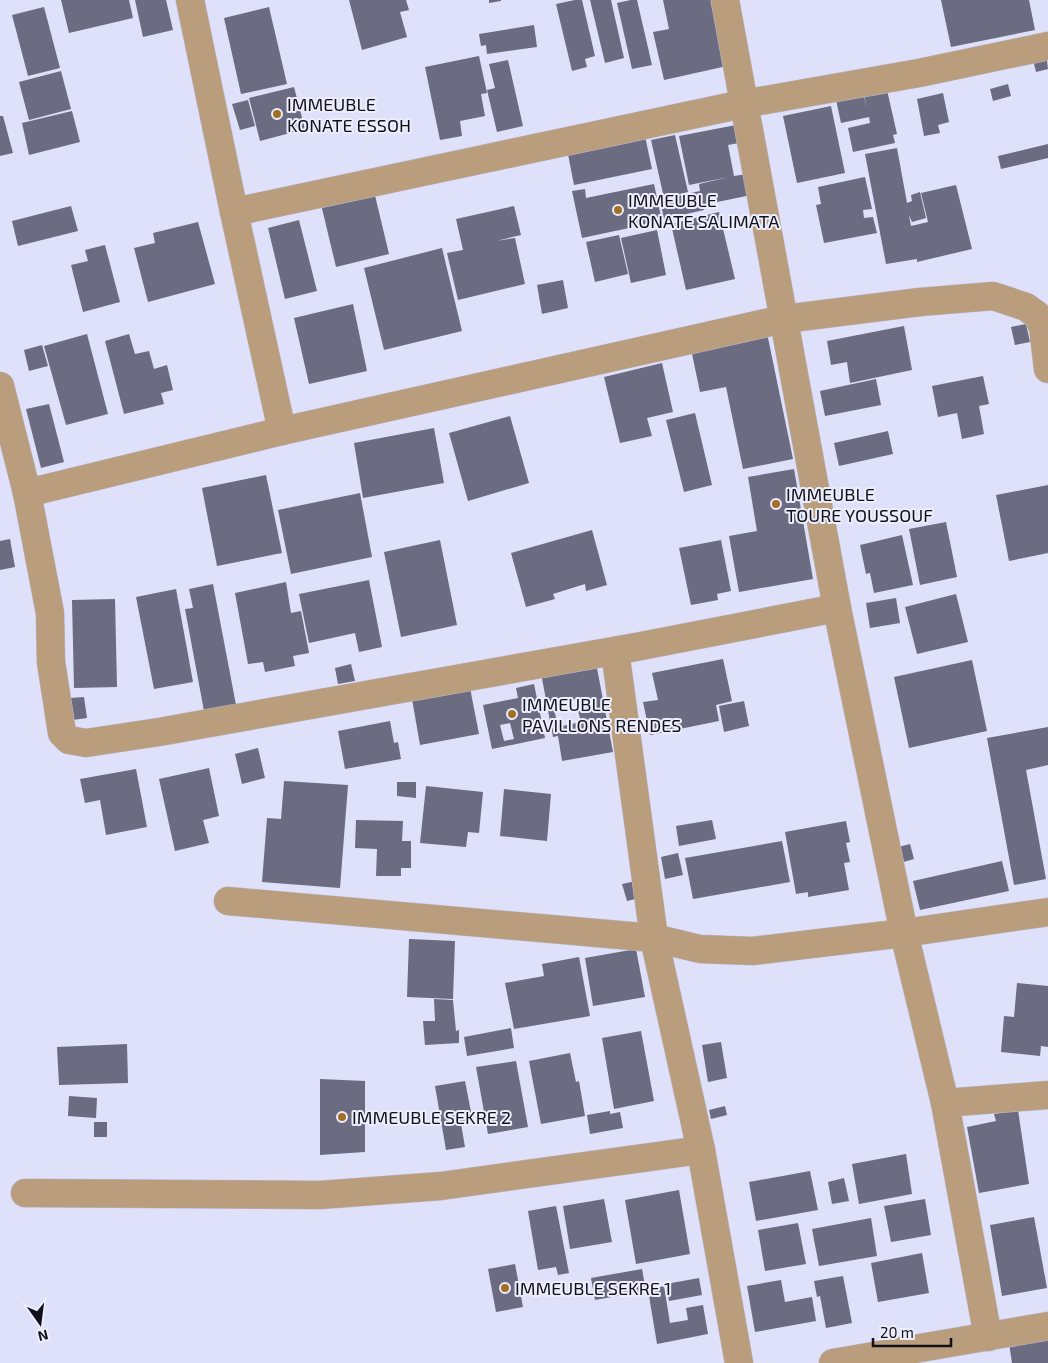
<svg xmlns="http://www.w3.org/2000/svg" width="1048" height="1363" viewBox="0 0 1048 1363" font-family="'Exo 2',sans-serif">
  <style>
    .building { fill: #6b6b81; fill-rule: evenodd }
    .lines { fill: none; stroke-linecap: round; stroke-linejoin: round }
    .minor-casing { stroke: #babbd1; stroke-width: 29 }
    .minor { stroke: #b99d7c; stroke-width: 28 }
    .poi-dot { fill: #a26f26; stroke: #edeefd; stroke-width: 2 }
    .labels { text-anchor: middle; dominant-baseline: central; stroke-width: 4; stroke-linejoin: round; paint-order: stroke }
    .poi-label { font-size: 18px; fill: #12111a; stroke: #edeefd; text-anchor: start }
  </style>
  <rect width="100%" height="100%" fill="#dfe0f9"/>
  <!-- building -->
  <g class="building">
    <path d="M61,0h68l4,18 -64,15z"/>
    <path d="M135,0h31l7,30 -30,7z"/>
    <path d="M349,0h57l3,10 -9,2 7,25 -45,13z"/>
    <path d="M489,0h12v1l-12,2z"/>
    <path d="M575,0h7l13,56 -10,3 2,8 -15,4 -16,-67z"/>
    <path d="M590,0h21l13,58 -19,5z"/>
    <path d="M631,0h6l15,65 -20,4 -15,-66z"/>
    <path d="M663,0h50l14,66 -63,14 -11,-48 16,-3z"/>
    <path d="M941,0h88l6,30 -84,17z"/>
    <path d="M44,7l16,61 -32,8 -16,-61z"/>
    <path d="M269,7l18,77 -46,10 -17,-76z"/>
    <path d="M534,25l3,22 -50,7 -1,-9 -5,1 -2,-12z"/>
    <path d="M1046,53l2,16 -12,3 -4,-16z"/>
    <path d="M479,56l8,37 -6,1 4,22 -25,5 2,15 -22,4 -15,-73z"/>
    <path d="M508,60l15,66 -26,6 -10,-42 8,-2 -6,-24z"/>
    <path d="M61,71l10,38 -42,11 -10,-38z"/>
    <path d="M1008,84l3,12 -18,5 -3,-12z"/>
    <path d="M294,87l11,42 -45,12 -11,-43z"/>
    <path d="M862,89l5,20 -3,-14 23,-5 10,44 -4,1 2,8 -42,9 -5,-24 22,-5 -1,-6 -28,6 -6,-28z"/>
    <path d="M943,93l6,29 -11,3 2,8 -16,3 -7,-37z"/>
    <path d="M248,100l7,26 -15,4 -8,-26z"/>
    <path d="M831,106l14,67 -48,10 -14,-67z"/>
    <path d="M72,111l8,31 -51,13 -7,-32z"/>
    <path d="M0,116h3l10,37 -13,3z"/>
    <path d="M736,125l3,18 -11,2 6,31 13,-2 4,21 -48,10 1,5 -40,9 -4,-19 40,-9 -1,-7 30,-7 -40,8 -10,-49z"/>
    <path d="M643,127l9,42 -78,16 -8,-41z"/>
    <path d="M675,135l13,57 -24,6 -13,-58z"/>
    <path d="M1048,144v14l-47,11 -3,-13z"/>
    <path d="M897,148l10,55 5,-2 -1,-6 9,-3 6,26 -14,4 -3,-7 2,11 17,-4 -7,-29 35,-8 16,64 -55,13v-3l-31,5 -21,-110z"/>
    <path d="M865,177l7,32 -9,1 1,8 9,-1 4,16 -53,10 -8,-38 5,-1 -3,-17z"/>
    <path d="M654,184l8,37 -80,17 -10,-47 13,-2 1,9z"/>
    <path d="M373,187l16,67 -53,13 -16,-67z"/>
    <path d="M71,206l7,25 -60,15 -6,-25z"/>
    <path d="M514,206l7,29 -25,6 19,-3 10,46 -67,16 -11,-47 16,-3 -7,-31z"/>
    <path d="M719,212l16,67 -49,11 -15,-66z"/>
    <path d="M299,220l18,71 -32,8 -17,-71z"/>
    <path d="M198,222l17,62 -67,18 -14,-54 21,-5 -2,-10z"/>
    <path d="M657,230l9,45 -35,8 -10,-45z"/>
    <path d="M619,235l9,39 -33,8 -9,-40z"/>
    <path d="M105,245l15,57 -37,10 -12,-47 17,-4 -3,-11z"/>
    <path d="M442,248l20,83 -78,19 -20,-82z"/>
    <path d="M563,280l5,28 -26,6 -5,-29z"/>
    <path d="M353,304l14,67 -58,13 -15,-66z"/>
    <path d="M1026,324l4,18 -15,3 -4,-18z"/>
    <path d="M904,326l8,44 -62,13 -3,-21 -16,3 -4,-24z"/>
    <path d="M767,333l26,126 -50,10 -17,-82 -26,5 -9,-43z"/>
    <path d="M87,334l21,80 -42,11 -22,-79z"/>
    <path d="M129,334l6,20 14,-3 5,18 13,-4 6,25 -12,3 3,11 -40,10 -19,-73z"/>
    <path d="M42,345l6,21 -19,5 -5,-21z"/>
    <path d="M662,363l11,49 -26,6 5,18 -32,7 -16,-66z"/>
    <path d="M983,376l6,28 -10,2 5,28 -22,5 -5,-26 -19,4 -6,-31z"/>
    <path d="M876,379l5,26 -56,11 -5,-25z"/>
    <path d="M49,404l15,58 -23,6 -15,-59z"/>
    <path d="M695,413l17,72 -28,7 -18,-72z"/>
    <path d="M510,416l19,67 -61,18 -19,-68z"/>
    <path d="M434,428l10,55 -81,15 -9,-55z"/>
    <path d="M888,431l5,23 -54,12 -5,-23z"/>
    <path d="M794,469l19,110 -74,13 -10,-56 28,-5 -9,-54z"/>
    <path d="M266,475l16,78 -65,13 -15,-78z"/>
    <path d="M1048,485v68l-39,8 -13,-66z"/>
    <path d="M360,493l12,64 -81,17 -13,-64z"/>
    <path d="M946,522l11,55 -37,8 -11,-56z"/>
    <path d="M592,530l15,55 -21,6 -1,-7 -32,10 2,5 -29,8 -15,-54z"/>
    <path d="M902,535l11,50 -39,8 -4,-20 -4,1 -6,-29z"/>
    <path d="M10,539l5,28 -15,3v-29z"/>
    <path d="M440,540l17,85 -56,12 -17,-85z"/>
    <path d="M721,540l10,51 -14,3 1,6 -27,5 -12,-57z"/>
    <path d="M369,580l13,67 -23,5 -4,-19 -46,10 -10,-49z"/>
    <path d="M286,582l5,31 10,-2 8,42 -16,3 2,10 -30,6 -2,-10 -15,2 -13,-71z"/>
    <path d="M213,584l23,121 -32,6 -19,-102 8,-1 -4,-19z"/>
    <path d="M176,589l17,93 -39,7 -18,-92z"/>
    <path d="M956,594l12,48 -51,12 -12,-47z"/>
    <path d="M896,598l4,25 -30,5 -4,-25z"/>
    <path d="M115,599l2,88 -43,1 -2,-88z"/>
    <path d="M723,659l9,42 -16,4 3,16 -69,14 -7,-33 15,-2 -6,-27z"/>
    <path d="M972,660l15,71 -78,17 -15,-71z"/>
    <path d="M596,663l17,89 -51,9 -4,-25 -5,1 -12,-64zM575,699l6,23 -23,5 -5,-23z"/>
    <path d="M351,664l4,17 -17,3 -3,-16z"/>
    <path d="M534,684l11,54 -53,11 -9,-44 35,-7 -2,-10zM510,723l4,16 -10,2 -4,-16z"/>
    <path d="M470,688l9,46 -59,11 -8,-46z"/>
    <path d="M84,697l3,21 -14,2 -3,-22z"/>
    <path d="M744,701l5,25 -25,6 -5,-26z"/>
    <path d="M390,721l4,22 4,-1 3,17 -56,10 -7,-38z"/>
    <path d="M1048,727v38l-22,5 20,109 -32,6 -27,-147z"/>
    <path d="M258,748l7,30 -23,6 -7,-30z"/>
    <path d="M209,768l10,48 -16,4 6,23 -34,8 -16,-72z"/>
    <path d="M136,769l11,58 -41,8 -6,-35 -15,3 -5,-24z"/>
    <path d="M284,781l64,4 -8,103 -78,-6 5,-64 14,1z"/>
    <path d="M397,782h19v16l-19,-2z"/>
    <path d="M426,786l57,6 -4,41 -11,-1 -2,15 -46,-4z"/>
    <path d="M504,789l47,5 -4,47 -47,-5z"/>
    <path d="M356,820l47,1 -1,20h9v27h-10v8h-25l1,-27 -22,-1z"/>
    <path d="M712,820l4,19 -37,7 -3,-20z"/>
    <path d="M846,821l4,21 -4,1 4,19 -6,1 5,27 -41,7v-5l-12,2 -11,-62z"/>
    <path d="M782,841l8,41 -97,17 -8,-41z"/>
    <path d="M910,844l4,15 -14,4 -5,-15z"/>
    <path d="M678,853l5,22 -18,4 -4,-22z"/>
    <path d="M1002,861l7,30 -89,19 -7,-29z"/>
    <path d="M636,881l4,17 -13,3 -5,-17z"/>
    <path d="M409,939l46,2 -2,58 -46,-2z"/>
    <path d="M636,949l9,48 -52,9 -8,-48z"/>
    <path d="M579,957l11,59 -76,13 -9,-46 39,-7 -2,-12z"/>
    <path d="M1017,983l31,3v61l-7,-1 -1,10 -39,-4 3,-36 10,1z"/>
    <path d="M434,999l19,1 3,31 3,-1v13l-34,2 -2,-24h12z"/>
    <path d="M511,1028l3,20 -47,8 -3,-19z"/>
    <path d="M641,1031l13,70 -40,8 -12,-71z"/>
    <path d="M721,1042l6,36 -19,4 -6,-37z"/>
    <path d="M127,1044l1,39 -69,2 -2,-38z"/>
    <path d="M570,1053l6,29 3,-1 6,35 -44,8 -12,-63z"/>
    <path d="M516,1061l12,66 -40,7 -12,-67z"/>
    <path d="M320,1079l45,2v71l-45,3z"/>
    <path d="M465,1081l8,41 -12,2 4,23 -19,3 -11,-64z"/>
    <path d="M69,1096l28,2 -1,20 -28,-2z"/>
    <path d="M725,1106l2,9 -16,4 -2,-9z"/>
    <path d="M1018,1110l11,74 -50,9 -12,-66 29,-6 -2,-7z"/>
    <path d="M610,1111v3l10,-2 3,16 -33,6 -3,-19z"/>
    <rect x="94" y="1122" width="13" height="15"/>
    <path d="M906,1154l6,40 -53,10 -7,-40z"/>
    <path d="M810,1171l8,39 -62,11 -7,-39z"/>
    <path d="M844,1178l5,23 -17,3 -4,-22z"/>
    <path d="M679,1190l11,64 -54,10 -11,-64z"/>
    <path d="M604,1199l8,43 -42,7 -7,-43z"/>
    <path d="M925,1199l6,36 -40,7 -7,-36z"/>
    <path d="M556,1206l13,67 -11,2 -2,-8 -18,3 -10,-59z"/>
    <path d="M1034,1217l13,71 -45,8 -12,-71z"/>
    <path d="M871,1218l6,38 -58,10 -7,-37z"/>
    <path d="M798,1223l8,41 -41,7 -7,-41z"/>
    <path d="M922,1253l7,40 -51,9 -7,-39z"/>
    <path d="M515,1264l8,43 -27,5 -8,-43z"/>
    <path d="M642,1269l4,22 -51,9 -4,-22z"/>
    <path d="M843,1276l9,47 -26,5 -6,-32 -3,1 -3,-16z"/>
    <path d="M699,1278l3,17 -33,6 -3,-17z"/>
    <path d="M781,1280l4,22 27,-5 4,24 -61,11 -8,-46z"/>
    <path d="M664,1286l6,37 18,-3 -2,-12 17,-3 5,29 -51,10 -9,-54z"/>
    <path d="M1048,1336v27h-36l-3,-20z"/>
  </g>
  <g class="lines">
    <defs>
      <g id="minor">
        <path d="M190,0l44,212 509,-108 176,-31 129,-27"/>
        <path d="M725,0l112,608 67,325 41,170 43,234"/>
        <path d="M234,212l48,219"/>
        <path d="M0,386l27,107 23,120 1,49 11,71 7,7 17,3 73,-11 477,-85 201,-39"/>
        <path d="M27,493l255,-62 502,-112 136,-17 73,-6 33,11 11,8 6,12 5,42"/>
        <path d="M615,651l39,287 47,212 38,213"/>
        <path d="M228,901l426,37 46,11 53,2 151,-18 144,-21"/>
        <path d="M945,1103l103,-8"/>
        <path d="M25,1193l295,2 121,-9 260,-36"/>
        <path d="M833,1363l215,-37"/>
      </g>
    </defs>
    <!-- minor casing -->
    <use href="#minor" class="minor-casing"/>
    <!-- minor -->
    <use href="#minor" class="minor"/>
  </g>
  <!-- markers -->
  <g class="poi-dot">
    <circle cx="277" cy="114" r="5"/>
    <circle cx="618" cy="210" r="5"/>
    <circle cx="776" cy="504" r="5"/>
    <circle cx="512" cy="714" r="5"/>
    <circle cx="342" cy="1117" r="5"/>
    <circle cx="505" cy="1288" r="5"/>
  </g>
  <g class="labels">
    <!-- poi labels -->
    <g class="poi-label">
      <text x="287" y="104">IMMEUBLE<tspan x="287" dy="21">KONATE ESSOH</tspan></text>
      <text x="628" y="200">IMMEUBLE<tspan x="628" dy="21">KONATE SALIMATA</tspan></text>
      <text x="786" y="494">IMMEUBLE<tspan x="786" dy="21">TOURE YOUSSOUF</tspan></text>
      <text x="522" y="704">IMMEUBLE<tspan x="522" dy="21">PAVILLONS RENDES</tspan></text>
      <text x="352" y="1117">IMMEUBLE SEKRE 2</text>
      <text x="515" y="1288">IMMEUBLE SEKRE 1</text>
    </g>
  </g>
  <!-- north arrow -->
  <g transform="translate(40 1323) rotate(166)" stroke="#edeefd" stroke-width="4" paint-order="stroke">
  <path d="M0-4L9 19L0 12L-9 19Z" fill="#12111a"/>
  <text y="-8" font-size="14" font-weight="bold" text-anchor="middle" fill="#12111a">N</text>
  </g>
  <!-- scale -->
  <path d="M873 1338v8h78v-8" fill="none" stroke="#12111a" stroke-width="2.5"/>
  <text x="880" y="1338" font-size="15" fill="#12111a" stroke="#edeefd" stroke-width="4" paint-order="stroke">20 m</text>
</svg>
